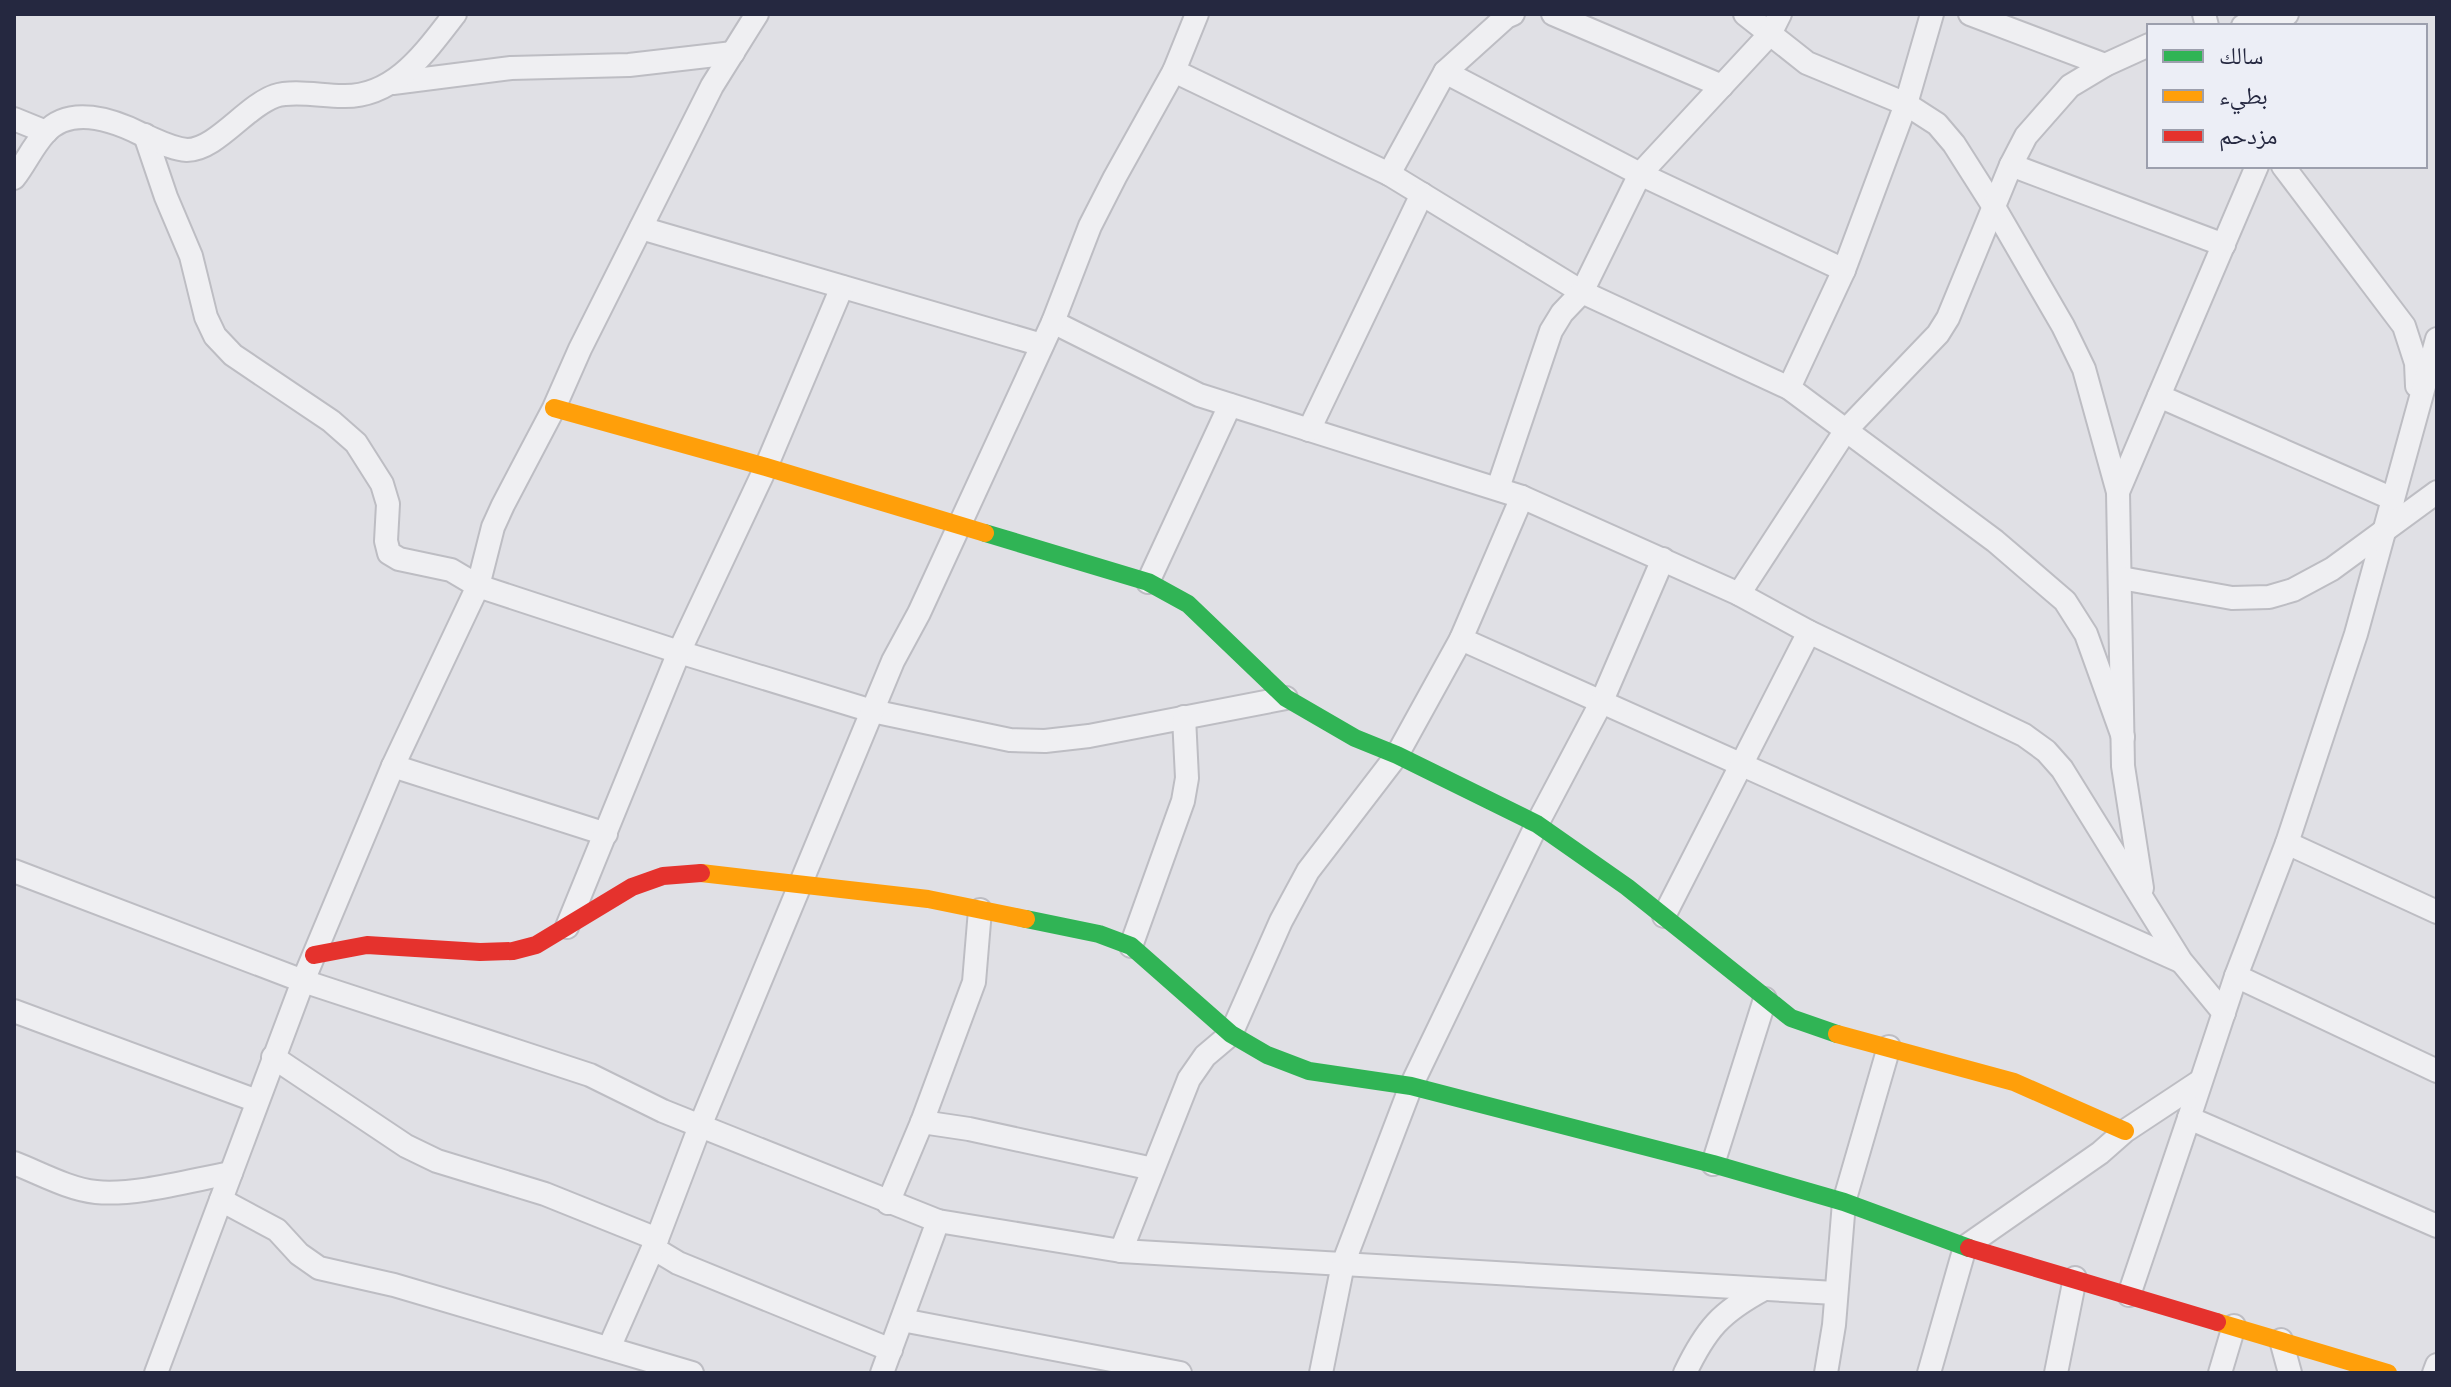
<svg xmlns="http://www.w3.org/2000/svg" width="2451" height="1387" viewBox="0 0 2451 1387" font-family="'Golos Text','Noto Naskh Arabic',sans-serif">
  <style>
    .lines { fill: none; stroke-linecap: round; stroke-linejoin: round }
    .street-casing { stroke: #bdbdc3; stroke-width: 26 }
    .street { stroke: #efeff2; stroke-width: 22 }
    .fast { stroke: #30b455; stroke-width: 18 }
    .slow { stroke: #ff9f0a; stroke-width: 18 }
    .jam { stroke: #e5322d; stroke-width: 18 }
  </style>
  <rect width="100%" height="100%" fill="#e0e0e5"/>
  <g class="lines">
    <defs>
      <g id="street">
        <path d="M1553,14l169,72"/>
        <path d="M1745,14l62,49 99,41 31,20 17,20 40,63 69,119 21,43 34,123 5,274 19,122"/>
        <path d="M1970,14l135,51"/>
        <path d="M2204,14l3,12"/>
        <path d="M2243,26l44,-12"/>
        <path d="M1174,71l215,103 193,118 207,96 206,153 70,60 21,33 37,103"/>
        <path d="M1445,72l195,102 204,96"/>
        <path d="M393,83l118,-15 118,-3 104,-12"/>
        <path d="M14,119l32,13"/>
        <path d="M145,135l21,62 25,59 15,61 9,19 18,19 98,66 25,22 26,41 6,20 -2,37 3,12 10,6 52,11 27,16 201,66 193,59 138,29 35,1 44,-5 197,-38"/>
        <path d="M2011,165l213,80"/>
        <path d="M2283,166l121,160 12,37 1,23"/>
        <path d="M1389,174l56,-102 61,-55 7,-3"/>
        <path d="M14,178c11,-14 19,-32 31,-45 25,-28 68,-13 96,1 15,6 30,15 46,16 29,0 59,-44 88,-54 18,-6 47,0 67,0 53,2 84,-45 113,-82"/>
        <path d="M641,228l401,117"/>
        <path d="M1053,322l146,73 323,102 217,97 70,38 215,103 22,16 16,18 119,192 43,52"/>
        <path d="M2437,339l-81,295 -69,209 -51,133 -47,142 248,108"/>
        <path d="M1789,388l55,-118 62,-166 26,-90"/>
        <path d="M2159,396l234,103"/>
        <path d="M1309,430l113,-236"/>
        <path d="M1498,488l53,-157 11,-18 20,-21 58,-118 130,-140 10,-20"/>
        <path d="M2118,492l139,-326"/>
        <path d="M2121,578l111,20 37,-1 24,-7 39,-21 105,-77"/>
        <path d="M1148,582l82,-177"/>
        <path d="M1739,594l107,-164 92,-96 10,-16 63,-153 15,-29 44,-50 35,-21 44,-20"/>
        <path d="M1461,639l719,322"/>
        <path d="M393,766l213,68"/>
        <path d="M2287,843l150,69"/>
        <path d="M14,871l289,110 287,94 73,36 275,110 183,30 714,42"/>
        <path d="M1664,916l145,-284"/>
        <path d="M567,927l112,-275 87,-185 76,-180"/>
        <path d="M1131,946l52,-145 4,-23 -3,-61"/>
        <path d="M2236,976l201,95"/>
        <path d="M14,1011l243,90"/>
        <path d="M273,1057l133,89 31,15 108,33 112,45"/>
        <path d="M922,1122l47,7 184,40"/>
        <path d="M14,1163c26,10 54,26 82,29 39,4 96,-12 135,-19"/>
        <path d="M1713,1164l52,-165"/>
        <path d="M221,1200l56,30 22,24 20,14 75,17 298,88"/>
        <path d="M888,1203l34,-81 52,-140 6,-72"/>
        <path d="M653,1248l25,15 213,87"/>
        <path d="M1121,1251l68,-172 16,-23 26,-22 50,-113 27,-50 89,-116 64,-116 61,-142"/>
        <path d="M2129,1295l60,-177"/>
        <path d="M902,1320l278,53"/>
        <path d="M2281,1340l9,33"/>
        <path d="M609,1348l48,-109 43,-113 193,-465 26,-48 134,-291 37,-96 25,-49 59,-106 23,-57"/>
        <path d="M156,1373l147,-392 90,-215 85,-180 15,-59 10,-22 51,-97 26,-59 132,-263 45,-72"/>
        <path d="M882,1373l56,-152"/>
        <path d="M1321,1373l22,-109 68,-178 126,-262 64,-121 62,-144"/>
        <path d="M1685,1373c21,-44 36,-61 79,-84"/>
        <path d="M1826,1373l8,-48 10,-123 45,-155"/>
        <path d="M1929,1373l36,-126 135,-94 25,-22 74,-49"/>
        <path d="M2056,1373l19,-95"/>
        <path d="M2220,1373l14,-47"/>
        <path d="M2434,1373l3,-8"/>
      </g>
    </defs>
    <!-- street casing -->
    <use href="#street" class="street-casing"/>
    <!-- street -->
    <use href="#street" class="street"/>
    <!-- fast -->
    <g class="fast">
      <path d="M985,533l163,49 40,22 98,94 69,40 42,17 140,69 90,63 164,131 46,16"/>
      <path d="M1026,919l73,15 32,12 100,88 36,21 42,16 102,15 302,78 131,38 125,46"/>
    </g>
    <!-- slow -->
    <g class="slow">
      <path d="M554,408l212,59 219,66"/>
      <path d="M701,873l227,26 98,20"/>
      <path d="M1837,1034l177,48 111,49"/>
      <path d="M2217,1322l171,51"/>
    </g>
    <!-- jam -->
    <g class="jam">
      <path d="M314,955l53,-10 113,7 33,-1 23,-6 96,-58 31,-11 38,-3"/>
      <path d="M1969,1248l248,74"/>
    </g>
  </g>
  <!-- border -->
  <rect width="2451" height="1387" fill="none" stroke="#252840" stroke-width="32"/>
  <!-- legend -->
  <rect x="2147" y="24" width="280" height="144" fill="#eceef6" stroke="#9c9fad" stroke-width="2"/>
  <rect x="2163" y="50" width="40" height="12" fill="#30b455" stroke="#9c9fad" stroke-width="2"/>
  <text x="2219" y="64" font-size="24" fill="#252840">سالك</text>
  <rect x="2163" y="90" width="40" height="12" fill="#ff9f0a" stroke="#9c9fad" stroke-width="2"/>
  <text x="2219" y="104" font-size="24" fill="#252840">بطيء</text>
  <rect x="2163" y="130" width="40" height="12" fill="#e5322d" stroke="#9c9fad" stroke-width="2"/>
  <text x="2219" y="144" font-size="24" fill="#252840">مزدحم</text>
</svg>
